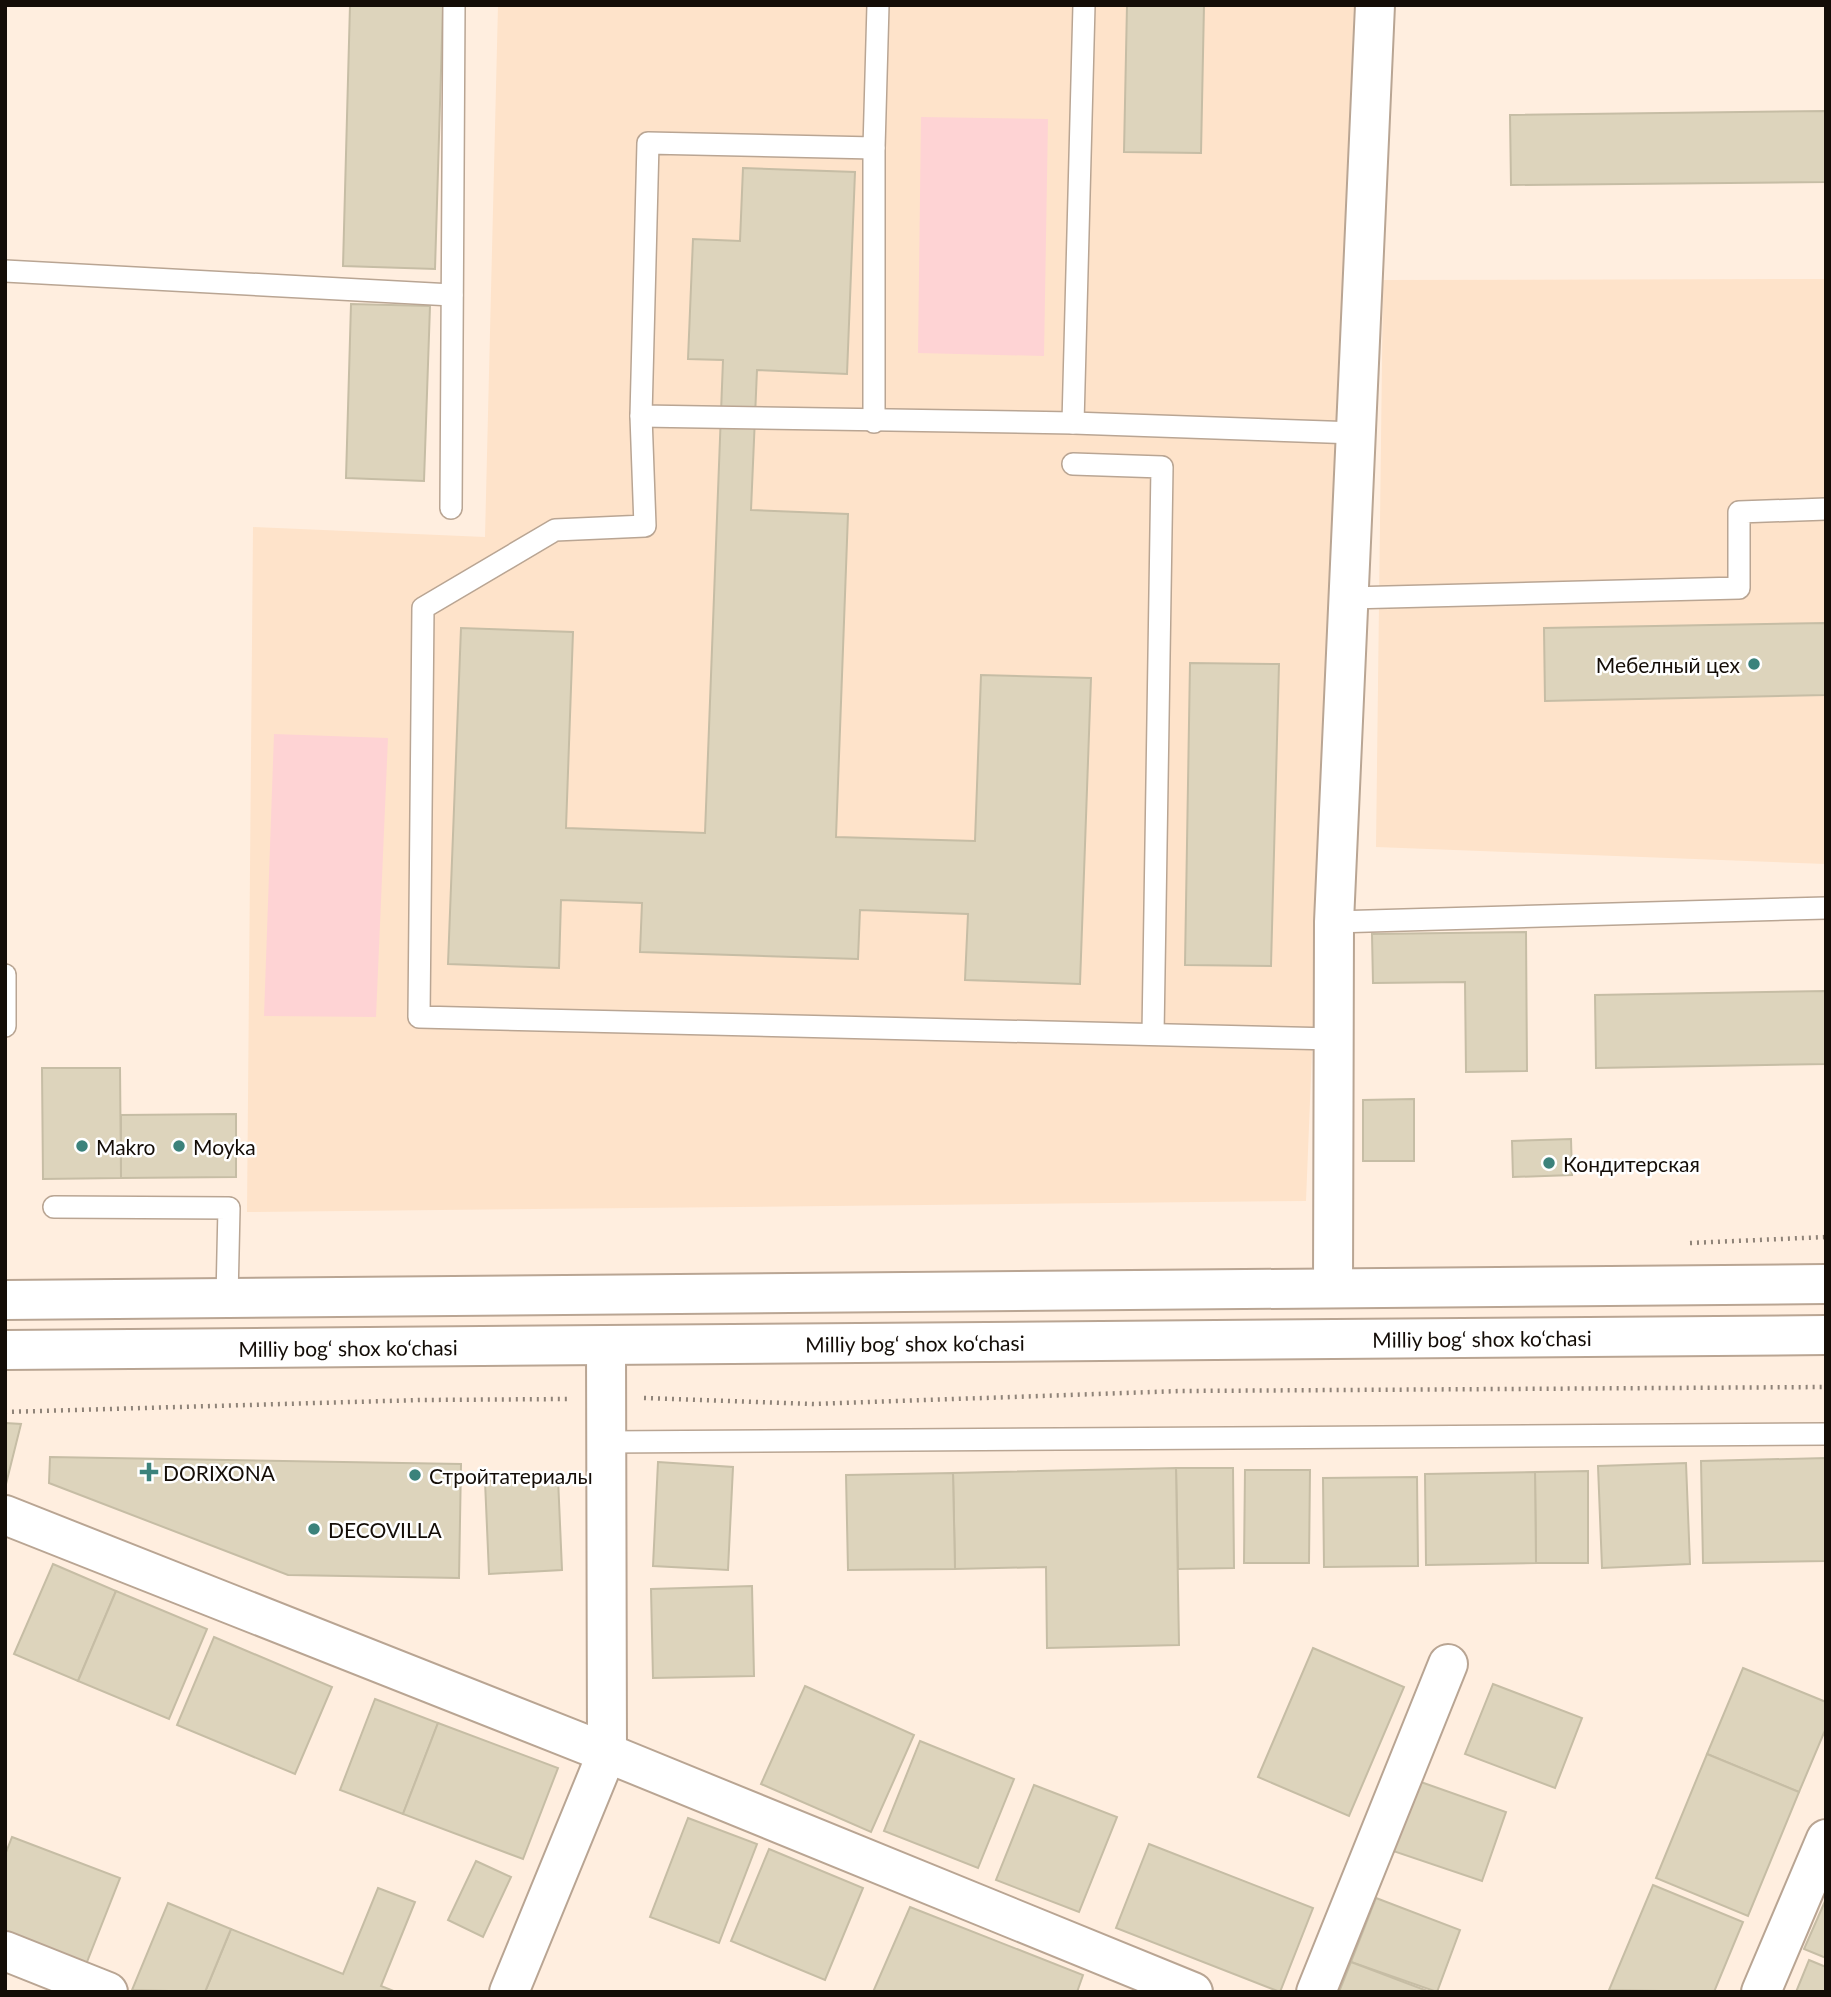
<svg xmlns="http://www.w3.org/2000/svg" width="1831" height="1997" viewBox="0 0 1831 1997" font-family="Lato,sans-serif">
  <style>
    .built { fill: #fee3ca }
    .pitch { fill: #fed3d4 }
    .building { fill: #ddd4bc; stroke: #c6bda5; stroke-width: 2 }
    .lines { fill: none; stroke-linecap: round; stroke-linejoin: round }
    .service-casing { stroke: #b9a593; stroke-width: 24 }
    .minor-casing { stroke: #b9a593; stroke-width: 42 }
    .secondary-casing { stroke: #b9a593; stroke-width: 42 }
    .path { stroke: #8f8378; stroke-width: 4.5; stroke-dasharray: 2 5; stroke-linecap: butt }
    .service { stroke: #fff; stroke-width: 21 }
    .minor { stroke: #fff; stroke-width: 38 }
    .secondary { stroke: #fff; stroke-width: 38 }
    .poi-dot { fill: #3b827b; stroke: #fff; stroke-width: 2.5 }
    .labels { text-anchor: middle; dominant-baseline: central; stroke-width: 5; stroke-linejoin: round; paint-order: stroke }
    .poi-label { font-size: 21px; fill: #140d07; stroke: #fff; text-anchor: start }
    .street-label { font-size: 21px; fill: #140d07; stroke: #fff }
  </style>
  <rect width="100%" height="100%" fill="#ffeedf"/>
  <!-- built -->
  <g class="built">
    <path d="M498,5h856l-48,1196 -1059,11 6,-685 232,10z"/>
    <path d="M1826,279v585l-450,-17 7,-567z"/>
  </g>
  <!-- pitch -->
  <g class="pitch">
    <path d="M921,117l127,2 -4,237 -126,-3z"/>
    <path d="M274,734l114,4 -12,279 -112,-1z"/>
  </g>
  <!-- building -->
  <g class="building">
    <path d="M350,5h93l-8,264 -92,-3z"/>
    <path d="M1127,5h77l-3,148 -77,-1z"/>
    <path d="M1826,111v71l-315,3 -1,-70z"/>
    <path d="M743,168l112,4 -8,202 -90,-4 -6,140 97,4 -12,323 139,4 6,-166 110,3 -11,306 -115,-4 3,-66 -108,-4 -2,49 -218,-7 2,-49 -81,-3 -2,68 -111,-4 13,-336 112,4 -7,196 139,5 18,-473 -35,-1 5,-120 47,2z"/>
    <path d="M351,304l79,2 -6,175 -78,-3z"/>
    <path d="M1826,623v72l-281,6 -1,-73z"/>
    <path d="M1190,663l89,1 -8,302 -86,-1z"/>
    <path d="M1526,932l1,139 -61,1 -1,-90 -92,1 -1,-49z"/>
    <path d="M1826,991v73l-230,4 -1,-73z"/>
    <path d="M42,1068h78l1,110 -78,1z"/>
    <path d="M1414,1099v62h-51v-61z"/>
    <path d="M236,1114v63l-115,1v-63z"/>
    <path d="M1571,1139l1,36 -59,2 -1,-36z"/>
    <path d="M5,1423l16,1 -15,60 -1,-1z"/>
    <path d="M50,1457l411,7 -2,114 -171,-3 -239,-92z"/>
    <path d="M1826,1458v103l-123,2 -2,-102z"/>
    <path d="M658,1462l75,5 -5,103 -75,-4z"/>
    <path d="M1686,1463l4,101 -88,4 -4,-102z"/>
    <path d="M1176,1468h57l1,100 -56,1z"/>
    <path d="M1176,1468l3,177 -132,3 -1,-81 -91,2 -2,-96z"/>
    <path d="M1245,1470h65l-1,93h-65z"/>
    <path d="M1588,1471v92h-52l-1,-91z"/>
    <path d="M1535,1472l1,91 -110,2 -1,-91z"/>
    <path d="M953,1473l2,96 -107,1 -2,-95z"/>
    <path d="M1417,1477l1,89 -94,1 -1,-89z"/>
    <path d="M558,1478l4,92 -73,4 -4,-93z"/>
    <path d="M53,1564l63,27 -38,90 -64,-27z"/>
    <path d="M752,1586l2,90 -101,2 -2,-89z"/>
    <path d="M116,1591l91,38 -38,90 -91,-38z"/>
    <path d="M214,1637l118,50 -37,87 -118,-49z"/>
    <path d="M1313,1648l91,39 -55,129 -91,-39z"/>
    <path d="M1743,1668l83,34v26l-27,64 -92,-38z"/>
    <path d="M1493,1684l89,34 -27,70 -90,-34z"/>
    <path d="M805,1686l109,49 -43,97 -110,-48z"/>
    <path d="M375,1699l63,24 -35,91 -63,-24z"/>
    <path d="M438,1723l120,45 -35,91 -120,-45z"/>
    <path d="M920,1741l94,38 -36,89 -94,-37z"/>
    <path d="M1707,1754l92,38 -51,124 -92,-38z"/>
    <path d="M1418,1781l88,31 -24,69 -89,-30z"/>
    <path d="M1034,1785l83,32 -38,95 -83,-32z"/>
    <path d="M688,1818l69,26 -38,99 -69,-26z"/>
    <path d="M12,1837l108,41 -35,89 -80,-31v-81z"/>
    <path d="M1149,1844l164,64 -33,84 -164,-64z"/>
    <path d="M769,1849l94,39 -38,92 -94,-39z"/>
    <path d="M476,1861l35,16 -28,60 -35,-17z"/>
    <path d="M1653,1885l90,37 -29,70 -105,-2z"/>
    <path d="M378,1888l37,14 -34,84 15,6h-191l26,-63 112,45z"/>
    <path d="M1376,1898l84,32 -23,62 -86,-30z"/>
    <path d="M1826,1899v59l-22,-9z"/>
    <path d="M168,1903l63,26 -26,63 -73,-2z"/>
    <path d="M910,1907l173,68 -6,17h-204z"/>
    <path d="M1809,1960l17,7v25h-30z"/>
    <path d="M1351,1962l79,30h-91z"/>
  </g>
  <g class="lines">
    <defs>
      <g id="service">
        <path d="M878,5l-4,143 -226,-5 -7,273 432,7 283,10"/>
        <path d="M874,148v274"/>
        <path d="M5,271l447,24"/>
        <path d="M641,416l4,110 -90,4 -132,78 -4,409 915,22"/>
        <path d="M1073,423l11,-418"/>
        <path d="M1073,464l89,3 -9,567"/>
        <path d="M451,508l3,-503"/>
        <path d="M1349,598l390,-10v-76l87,-3"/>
        <path d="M1334,922l492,-14"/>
        <path d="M5,975v51"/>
        <path d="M54,1207l175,1 -2,90"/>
        <path d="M606,1442l1220,-8"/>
      </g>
      <g id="minor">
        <path d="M1333,1288l1,-366 41,-917"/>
        <path d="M5,1515l602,238 586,239"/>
        <path d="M5,1951l103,41"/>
        <path d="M509,1992l98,-239 -1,-408"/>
        <path d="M1316,1992l132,-328"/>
        <path d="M1761,1992l65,-153"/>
      </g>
      <g id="secondary">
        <path d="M5,1300l1821,-16"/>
        <path id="s1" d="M5,1350l1821,-15"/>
      </g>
    </defs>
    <!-- service casing -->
    <use href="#service" class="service-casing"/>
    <!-- minor casing -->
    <use href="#minor" class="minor-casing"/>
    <!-- secondary casing -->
    <use href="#secondary" class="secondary-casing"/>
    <!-- path -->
    <g class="path">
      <path d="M1690,1243l136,-6"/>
      <path d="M644,1398l170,6 367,-13 645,-4"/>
      <path d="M5,1412l416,-12 148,-1"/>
    </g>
    <!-- service -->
    <use href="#service" class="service"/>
    <!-- minor -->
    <use href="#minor" class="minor"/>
    <!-- secondary -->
    <use href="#secondary" class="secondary"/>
  </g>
  <!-- markers -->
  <g class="poi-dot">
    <circle cx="1754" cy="664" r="7"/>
    <circle cx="82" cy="1146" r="7"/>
    <circle cx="179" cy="1146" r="7"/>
    <circle cx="1549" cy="1163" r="7"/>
    <path d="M145.5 1461.5h7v7h7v7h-7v7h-7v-7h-7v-7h7z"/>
    <circle cx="415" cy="1475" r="7"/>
    <circle cx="314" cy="1529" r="7"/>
  </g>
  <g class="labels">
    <!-- poi labels -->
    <g class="poi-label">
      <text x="1740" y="664" text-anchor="end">Мебелный цех</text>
      <text x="96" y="1146">Makro</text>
      <text x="193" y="1146">Moyka</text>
      <text x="1563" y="1163">Кондитерская</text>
      <text x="163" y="1472">DORIXONA</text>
      <text x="429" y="1475">Стройтатериалы</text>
      <text x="328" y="1529">DECOVILLA</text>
    </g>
    <!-- street labels -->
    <g class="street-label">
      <text stroke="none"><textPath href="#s1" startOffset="1477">Milliy bog‘ shox ko‘chasi</textPath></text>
      <text stroke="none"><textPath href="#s1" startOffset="910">Milliy bog‘ shox ko‘chasi</textPath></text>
      <text stroke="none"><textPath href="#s1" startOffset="343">Milliy bog‘ shox ko‘chasi</textPath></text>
    </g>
  </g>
  <!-- border -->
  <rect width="1831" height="1997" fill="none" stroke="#140d07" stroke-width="14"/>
</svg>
